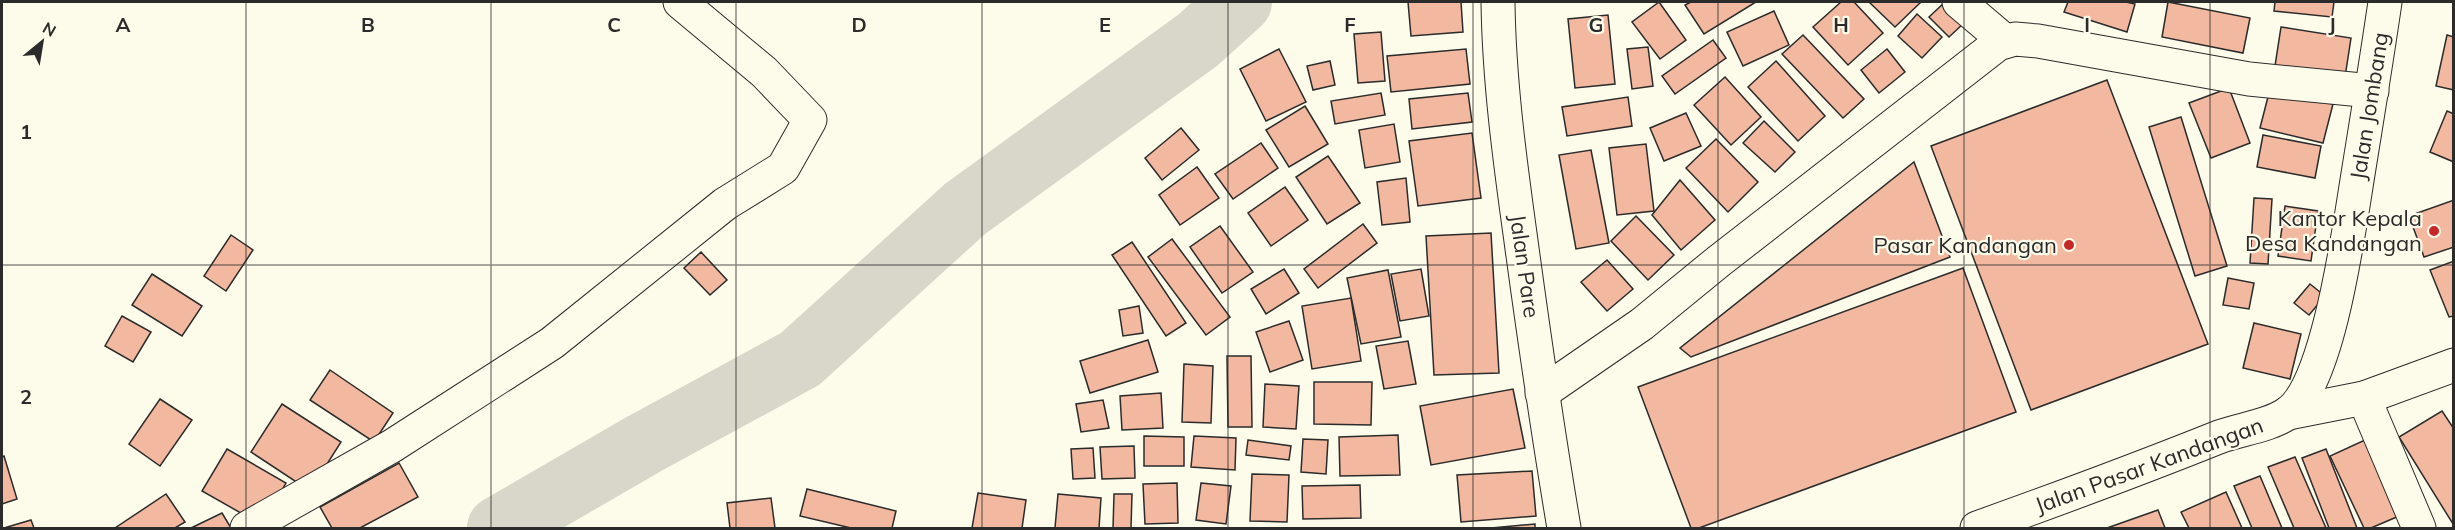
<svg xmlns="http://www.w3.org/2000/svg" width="2455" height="530" viewBox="0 0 2455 530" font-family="Mulish,sans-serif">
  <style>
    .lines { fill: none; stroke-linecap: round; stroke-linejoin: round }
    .river { stroke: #d8d7c9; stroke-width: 64 }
    .building { fill: #f2b8a0; stroke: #2b2b2b; stroke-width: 1.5 }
    .minor-casing { stroke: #2b2b2b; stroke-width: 35 }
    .major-casing { stroke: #2b2b2b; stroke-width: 35 }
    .minor { stroke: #fdfbea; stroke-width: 33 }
    .major { stroke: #fdfbea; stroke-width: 33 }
    .grid { fill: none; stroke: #2b2b2b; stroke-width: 1.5; stroke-opacity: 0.55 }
    .poi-dot { fill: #c62828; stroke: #fdfbea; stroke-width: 2 }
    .labels { text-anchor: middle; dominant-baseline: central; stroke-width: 4.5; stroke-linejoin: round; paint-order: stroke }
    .street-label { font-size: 22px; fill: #2b2b2b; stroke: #fdfbea }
    .poi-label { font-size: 22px; fill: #2b2b2b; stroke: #fdfbea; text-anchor: end }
    .grid-label { font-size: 20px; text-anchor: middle; font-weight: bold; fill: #2b2b2b; stroke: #fdfbea; stroke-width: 4.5; stroke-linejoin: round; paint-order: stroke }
  </style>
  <rect width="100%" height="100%" fill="#fdfbea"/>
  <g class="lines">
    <!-- river -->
    <path class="river" d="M499,528l145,-84 156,-85 165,-150 233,-169 42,-38"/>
  </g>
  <!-- building -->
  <g class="building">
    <path d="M1408,2h53l2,30 -52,4z"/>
    <path d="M1659,2l27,38 -26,19 -28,-37z"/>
    <path d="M1691,2h65l-52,32 -19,-29z"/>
    <path d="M1841,2h13l29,31 -35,32 -35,-38z"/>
    <path d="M1869,2h52l-26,25z"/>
    <path d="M1945,2l20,20 -16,15 -20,-20z"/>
    <path d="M2068,2h58l9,2 -8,28 -63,-20z"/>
    <path d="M2168,2l82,16 -7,35 -81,-16z"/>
    <path d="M2275,2h59l-2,15 -58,-6z"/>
    <path d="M1774,11l15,34 -46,21 -16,-34z"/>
    <path d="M1917,14l25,23 -20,21 -24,-22z"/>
    <path d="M1608,15l7,69 -40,4 -7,-69z"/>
    <path d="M2281,27l70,11 -6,39 -70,-11z"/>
    <path d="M1381,32l4,49 -27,2 -4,-49z"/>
    <path d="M1803,35l61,64 -21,19 -61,-64z"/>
    <path d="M2447,35l7,2v53l-18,-4z"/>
    <path d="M1713,40l13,18 -51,36 -13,-18z"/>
    <path d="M1648,47l5,39 -21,3 -5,-40z"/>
    <path d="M1279,49l27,53 -40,19 -26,-52z"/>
    <path d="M1466,49l4,35 -79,8 -4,-36z"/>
    <path d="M1887,49l18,23 -26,21 -18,-23z"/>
    <path d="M1330,61l5,24 -22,5 -6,-24z"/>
    <path d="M1776,61l49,55 -27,25 -50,-54z"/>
    <path d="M1725,77l36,40 -30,28 -37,-40z"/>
    <path d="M2107,80l101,264 -177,66 -100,-264z"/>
    <path d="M2229,88l21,55 -39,15 -22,-55z"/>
    <path d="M2270,89l63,15 -10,39 -63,-15z"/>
    <path d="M1381,93l4,22 -50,9 -4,-23z"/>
    <path d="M1468,93l4,29 -60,7 -3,-30z"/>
    <path d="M1628,97l4,29 -65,10 -5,-29z"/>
    <path d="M1305,106l23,38 -39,23 -23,-37z"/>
    <path d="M2447,111l7,3v48l-24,-10z"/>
    <path d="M1686,113l15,33 -37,15 -14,-33z"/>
    <path d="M2181,117l46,149 -32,10 -46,-149z"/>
    <path d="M1764,121l31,31 -20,20 -32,-29z"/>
    <path d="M1394,124l6,38 -35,6 -6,-38z"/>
    <path d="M1181,128l18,22 -37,30 -17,-22z"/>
    <path d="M1472,133l9,65 -63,8 -9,-65z"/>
    <path d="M2263,135l58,11 -6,32 -58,-11z"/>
    <path d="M1716,139l42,43 -30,30 -42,-44z"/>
    <path d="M1261,143l17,25 -45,31 -18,-25z"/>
    <path d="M1646,144l8,67 -37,4 -8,-67z"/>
    <path d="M1591,150l18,93 -33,6 -17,-94z"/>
    <path d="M1328,156l32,47 -33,21 -31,-47z"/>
    <path d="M1914,162l36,95 -259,100 -11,-9z"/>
    <path d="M1197,167l22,31 -39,27 -21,-30z"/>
    <path d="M1406,178l4,44 -28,3 -5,-43z"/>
    <path d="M1680,180l35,40 -34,30 -29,-35z"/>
    <path d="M1285,187l23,33 -37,26 -23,-33z"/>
    <path d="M2254,198l18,1 -4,65 -18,-1z"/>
    <path d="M2454,200v47l-30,10 -15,-41z"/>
    <path d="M2285,206l33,5 -7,50 -33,-5z"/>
    <path d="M1636,216l38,39 -26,25 -37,-39z"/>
    <path d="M1363,224l14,19 -59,45 -14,-19z"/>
    <path d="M1220,226l33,46 -31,21 -32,-46z"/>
    <path d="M1491,233l8,140 -65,2 -8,-139z"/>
    <path d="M231,235l22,15 -27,41 -22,-15z"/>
    <path d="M1172,239l58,78 -24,18 -58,-78z"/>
    <path d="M1132,242l54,81 -20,13 -54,-81z"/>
    <path d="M701,252l26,28 -17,15 -26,-27z"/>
    <path d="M1607,260l26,29 -26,22 -26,-29z"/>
    <path d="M2454,261v55l-5,1 -19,-47z"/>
    <path d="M1963,268l53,144 -317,116h-8l-53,-141z"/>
    <path d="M1284,269l15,24 -33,21 -15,-25z"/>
    <path d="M1421,269l8,47 -29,5 -9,-47z"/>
    <path d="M1388,270l13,67 -40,7 -14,-66z"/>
    <path d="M152,274l50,32 -20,30 -50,-31z"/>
    <path d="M2228,278l26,5 -5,26 -26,-4z"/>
    <path d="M2310,284l15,12 -16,19 -15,-12z"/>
    <path d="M1351,298l10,63 -49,8 -10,-63z"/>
    <path d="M1139,306l4,27 -20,3 -4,-26z"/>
    <path d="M122,316l29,16 -18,30 -28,-16z"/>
    <path d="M1289,321l14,39 -33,12 -14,-40z"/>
    <path d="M2254,323l47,11 -11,45 -47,-11z"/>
    <path d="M1148,340l10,32 -68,21 -10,-32z"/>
    <path d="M1408,341l8,43 -32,5 -8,-43z"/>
    <path d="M1227,356h24l1,71h-24z"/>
    <path d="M1184,364l29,2 -2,57 -29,-1z"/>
    <path d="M330,370l63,43 -19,29 -64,-42z"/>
    <path d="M1314,382h58l-1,43 -57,-1z"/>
    <path d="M1265,384l34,2 -3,43 -33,-2z"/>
    <path d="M1513,389l12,59 -94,17 -11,-59z"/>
    <path d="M1161,393l2,35 -41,2 -2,-34z"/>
    <path d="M160,399l32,21 -32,46 -31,-22z"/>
    <path d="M1103,400l6,28 -28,4 -5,-28z"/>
    <path d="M282,404l59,38 -31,49 -59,-39z"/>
    <path d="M2442,411l12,18 -1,95 -54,-87z"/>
    <path d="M1398,435l2,40 -60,1 -1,-39z"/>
    <path d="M1144,436l40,1v29h-40z"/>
    <path d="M1194,436l42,2 -1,32 -44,-3z"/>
    <path d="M1303,439l25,1 -2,34 -25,-2z"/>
    <path d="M1248,440l43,6 -2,14 -43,-5z"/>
    <path d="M2365,440l34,76 -28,12h-7l-34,-72z"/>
    <path d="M1134,446l1,32 -33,1 -2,-32z"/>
    <path d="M1093,448l2,30 -22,1 -2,-30z"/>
    <path d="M227,449l59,34 -24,42 -60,-34z"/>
    <path d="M2326,449l31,79h-28l-27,-70z"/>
    <path d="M4,456l13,43 -15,5v-47z"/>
    <path d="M2295,457l31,71h-32l-26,-61z"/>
    <path d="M399,463l19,34 -58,31h-28l-12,-21z"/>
    <path d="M1532,471l4,45 -75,6 -4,-47z"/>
    <path d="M1252,474l37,1 -2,47 -37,-1z"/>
    <path d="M2260,476l22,52h-30l-18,-42z"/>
    <path d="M1177,483l1,40 -33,1 -2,-40z"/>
    <path d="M1201,483l30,3 -5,38 -30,-4z"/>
    <path d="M1360,485l1,33 -58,1 -1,-33z"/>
    <path d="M807,489l89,22 -4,17h-41l-51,-12z"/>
    <path d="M2226,492l16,36h-53l-8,-16z"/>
    <path d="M978,493l48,7 -4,28h-50z"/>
    <path d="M166,494l19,28 -10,6h-60z"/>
    <path d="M1058,494l43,4 -2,30h-44z"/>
    <path d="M1114,494h18l-1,34h-18z"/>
    <path d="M771,498l4,30h-45l-3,-25z"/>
    <path d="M2158,510l7,18h-58z"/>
    <path d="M222,513l9,15h-40z"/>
    <path d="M31,520l3,8h-30z"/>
    <path d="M1535,524v4h-44z"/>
  </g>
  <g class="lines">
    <defs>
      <g id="minor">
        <path d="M1498,2c1,79 12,160 23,239 13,96 27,192 43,287"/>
        <path d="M1959,2l46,39"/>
        <path d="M1542,393l100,-69 77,-63 279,-217 17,-5 23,2 211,38 123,12"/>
        <path d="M2364,398l55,130"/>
        <path d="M2288,413l76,-15 90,-33"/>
        <path d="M247,528l145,-82 160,-103 173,-139 58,-36 27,-48 -46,-48 -84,-70"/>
      </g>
      <path id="major" d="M1977,528c81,-29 162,-59 242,-91 22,-8 50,-11 69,-24 42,-30 62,-192 71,-245 9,-56 18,-111 26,-166"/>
    </defs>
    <!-- minor casing -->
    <use href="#minor" class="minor-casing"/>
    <!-- major casing -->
    <use href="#major" class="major-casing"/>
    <!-- minor -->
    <use href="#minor" class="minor"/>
    <!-- major -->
    <use href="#major" class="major"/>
  </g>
  <!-- grid -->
  <path class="grid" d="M246,2v526M491,2v526M736,2v526M982,2v526M1228,2v526M1473,2v526M1718,2v526M1964,2v526M2210,2v526M2,265h2452"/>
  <!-- markers -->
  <g class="poi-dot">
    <circle cx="2434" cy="231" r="6"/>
    <circle cx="2069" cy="245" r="6"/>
  </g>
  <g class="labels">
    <!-- street labels -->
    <g class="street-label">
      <text transform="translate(2369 106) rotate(-81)">Jalan Jombang</text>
      <text transform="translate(1525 266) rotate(82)">Jalan Pare</text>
      <text transform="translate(2149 465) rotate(-20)">Jalan Pasar Kandangan</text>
    </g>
    <!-- poi labels -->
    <g class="poi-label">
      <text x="2422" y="218">Kantor Kepala<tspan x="2422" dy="25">Desa Kandangan</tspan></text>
      <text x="2057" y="245">Pasar Kandangan</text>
    </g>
  </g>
  <g class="grid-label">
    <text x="123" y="32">A</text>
    <text x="368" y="32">B</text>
    <text x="614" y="32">C</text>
    <text x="859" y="32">D</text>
    <text x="1105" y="32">E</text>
    <text x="1350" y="32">F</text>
    <text x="1596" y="32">G</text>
    <text x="1841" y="32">H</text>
    <text x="2087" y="32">I</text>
    <text x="2332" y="32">J</text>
    <text x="26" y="139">1</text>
    <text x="26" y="404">2</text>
  </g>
  <!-- border -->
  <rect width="2455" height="530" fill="none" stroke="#2b2b2b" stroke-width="6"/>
  <!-- north arrow -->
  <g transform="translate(42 42) rotate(30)" stroke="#fdfbea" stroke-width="4.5" paint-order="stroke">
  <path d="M0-4.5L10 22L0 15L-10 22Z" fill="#2b2b2b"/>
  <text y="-9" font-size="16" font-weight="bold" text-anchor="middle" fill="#2b2b2b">N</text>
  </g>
</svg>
